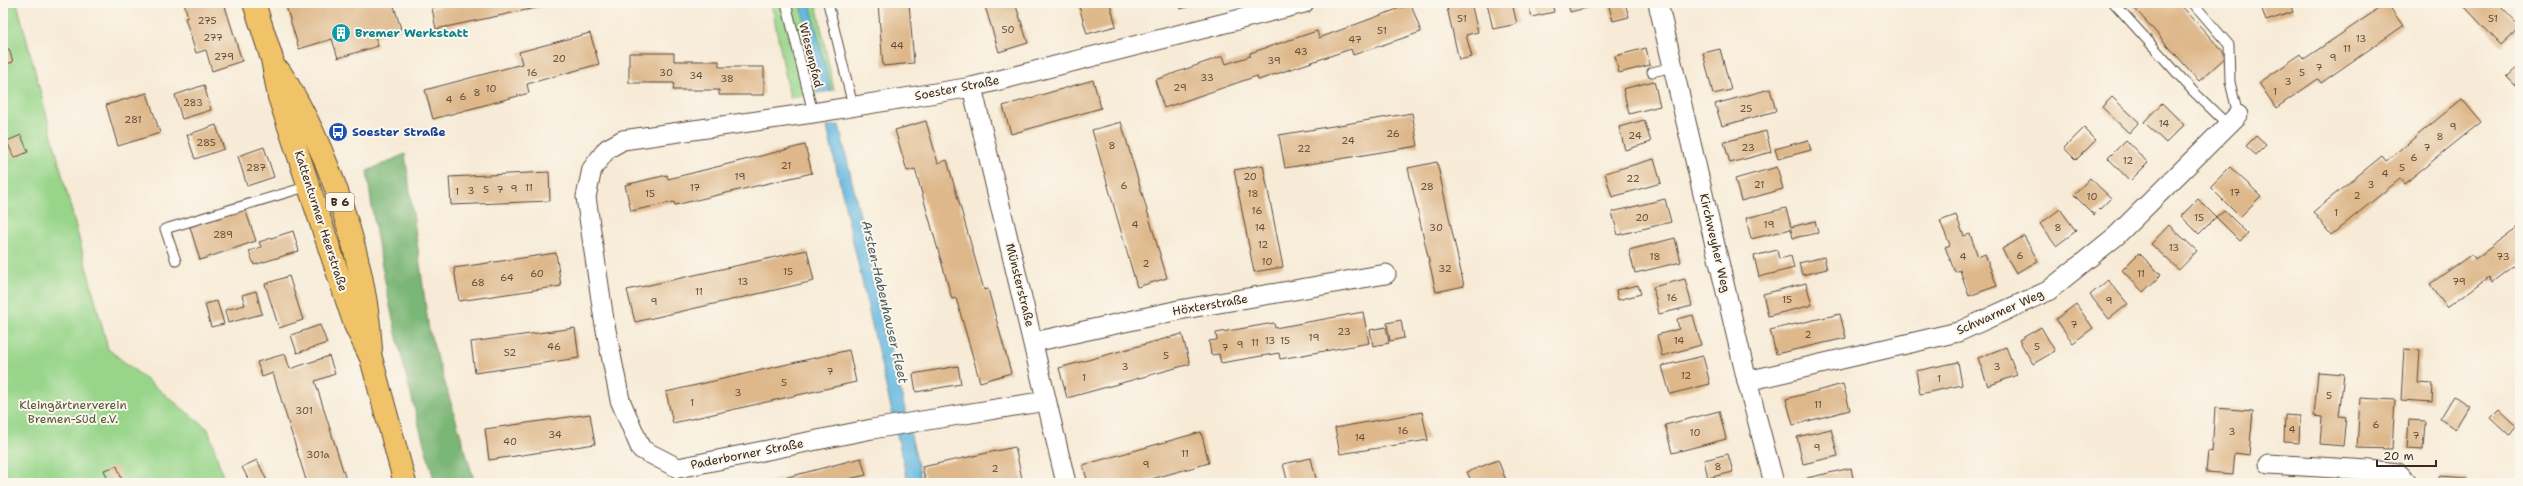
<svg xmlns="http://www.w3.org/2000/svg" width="2523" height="486" viewBox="0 0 2523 486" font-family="'Shantell Sans',sans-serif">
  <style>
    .green { fill: #98d58a; stroke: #6a8054 }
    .forest { fill: #7ab676; stroke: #5a704a }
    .water { fill: #64b8e0; stroke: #50717f }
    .building { fill: #deb88b }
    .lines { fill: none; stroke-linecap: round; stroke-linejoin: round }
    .lane-casing { stroke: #57473a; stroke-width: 11 }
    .street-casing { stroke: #57473a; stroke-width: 21 }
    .primary-casing { stroke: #57473a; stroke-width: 24 }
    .lane { stroke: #fff; stroke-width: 9 }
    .street { stroke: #fff; stroke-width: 19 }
    .primary { stroke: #f0c369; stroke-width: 22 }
    .labels { text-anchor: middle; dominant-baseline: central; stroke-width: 4; stroke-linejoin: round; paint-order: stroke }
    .number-label { font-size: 10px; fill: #644e39 }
    .shield { fill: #fbf7ec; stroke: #75685c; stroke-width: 1 }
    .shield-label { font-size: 11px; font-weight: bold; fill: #3b2a1e }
    .culture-label { font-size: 12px; font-weight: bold; fill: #0d838f; stroke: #fbf7ec; text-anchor: start }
    .street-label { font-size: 12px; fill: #3b2a1e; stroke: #fbf7ec }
    .transit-label { font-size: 12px; font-weight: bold; fill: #164399; stroke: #fbf7ec; text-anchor: start }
    .park-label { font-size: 12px; fill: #525539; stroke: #fbf7ec }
    .water-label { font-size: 13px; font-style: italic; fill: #495c62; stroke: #fbf7ec }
  </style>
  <rect width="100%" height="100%" fill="#fbf7ec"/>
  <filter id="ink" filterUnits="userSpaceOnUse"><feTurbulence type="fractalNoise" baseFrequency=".025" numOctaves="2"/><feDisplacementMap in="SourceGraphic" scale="8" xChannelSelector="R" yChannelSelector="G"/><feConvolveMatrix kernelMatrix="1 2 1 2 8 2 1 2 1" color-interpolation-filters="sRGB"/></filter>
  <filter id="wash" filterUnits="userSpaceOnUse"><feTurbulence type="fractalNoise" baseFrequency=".012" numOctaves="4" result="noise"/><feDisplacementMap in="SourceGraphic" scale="16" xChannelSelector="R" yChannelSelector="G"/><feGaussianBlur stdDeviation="0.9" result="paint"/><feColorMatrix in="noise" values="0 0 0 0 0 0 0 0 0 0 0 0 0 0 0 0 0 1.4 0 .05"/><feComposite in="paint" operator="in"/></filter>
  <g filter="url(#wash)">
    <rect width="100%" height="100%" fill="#f7ebd7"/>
    <!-- green -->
    <g class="green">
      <path d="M3,3h14l91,346 100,80 17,54h-222z"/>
      <path d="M771,3h45l18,87 -44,8z"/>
    </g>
    <!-- forest -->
    <path class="forest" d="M405,154l24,176 46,153h-40c-29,-101 -55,-207 -68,-312z"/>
    <!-- water -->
    <g class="water">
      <path d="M801,3h9l21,88 -13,2z"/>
      <path d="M839,125l83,358h-14l-81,-356z"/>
    </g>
    <g id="blocks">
      <!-- building -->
      <g class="building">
        <path d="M184,3h40l18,58 -30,10 -6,-21 -10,3 -11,-35 3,-1z"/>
        <path d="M285,3h108l8,26 -26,8 3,9 -40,12 -6,-19 -33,10z"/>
        <path d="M454,3h101v1l-119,25 -4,-21z"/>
        <path d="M878,3h31l5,60 -31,3z"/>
        <path d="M984,3h31l13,40 -29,9z"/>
        <path d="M1078,3h32l6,23 -29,8z"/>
        <path d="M1178,3h20l-17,6z"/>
        <path d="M1446,3h25l7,29 -12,3 6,22 -13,3z"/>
        <path d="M1487,3h25l5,21 -24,5z"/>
        <path d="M1528,3h24l2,9 -22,5z"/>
        <path d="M1568,3h25l1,3 -24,6z"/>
        <path d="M1608,3h17l4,14 -16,4z"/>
        <path d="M2130,3h49l48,53 -28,25z"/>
        <path d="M2260,3h30l3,9 -27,9z"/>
        <path d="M2387,3l16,23 -82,57 -3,-4 -42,29 -17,-25 42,-29 3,5z"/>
        <path d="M2461,3h36l23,24 -19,18z"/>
        <path d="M1411,4l10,28 -68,23 -2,-6 -93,31 -1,-4 -93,32 -9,-28 68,-24 3,8 24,-8v-3l67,-22 2,7z"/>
        <path d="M590,33l9,31 -72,20 2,9 -96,26 -8,-29 97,-26 -3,-12z"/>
        <path d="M1646,48l4,17 -31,8 -4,-17z"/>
        <path d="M9,49l4,13 -10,3v-15z"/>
        <path d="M1720,49l11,41 -18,4 -10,-41z"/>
        <path d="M629,53h45v8h45v6h45v28h-45v-5h-46l1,-7h-45z"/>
        <path d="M2520,65v25l-13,-13z"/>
        <path d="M1093,80l8,28 -90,26 -8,-28z"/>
        <path d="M1654,81l6,25 -31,8 -6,-25z"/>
        <path d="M204,85l7,25 -29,9 -7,-24z"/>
        <path d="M1770,89l6,22 -54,15 -7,-22z"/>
        <path d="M147,93l13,40 -42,13 -12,-41z"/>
        <path d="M2112,97l27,25 -10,11 -27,-26z"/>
        <path d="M2462,99l19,23 -77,62 -4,-5 -69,56 -18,-23 69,-56 4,5z"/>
        <path d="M2162,103l22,22 -18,18 -22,-21z"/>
        <path d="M1412,113l6,33 -133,22 -6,-33z"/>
        <path d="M1644,120l7,22 -26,8 -6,-23z"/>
        <path d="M926,121l12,42 9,-3 37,130 4,-1 23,84 -31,9 -24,-84 -4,1 -37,-130 -8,2 -12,-41z"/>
        <path d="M1121,122l46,156 -30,9 -45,-157z"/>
        <path d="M216,125l8,24 -29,10 -8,-24z"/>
        <path d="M2084,128l12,12 -20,20 -12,-12z"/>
        <path d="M1766,131l5,21 -41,11 -6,-21z"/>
        <path d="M21,135l7,17 -14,6 -7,-17z"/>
        <path d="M2256,136l10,9 -10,10 -10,-9z"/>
        <path d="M1808,140l3,10 -33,9 -3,-10z"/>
        <path d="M2126,140l22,23 -18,18 -22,-23z"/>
        <path d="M805,145l7,28 -137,32 -1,-3 -43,9 -6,-26 42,-10 1,4z"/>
        <path d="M264,147l10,30 -27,9 -9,-30z"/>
        <path d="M1654,159l7,24 -49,14 -7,-24z"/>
        <path d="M1437,162l27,124 -28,6 -28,-124z"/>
        <path d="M1263,165l20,102 -29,5 -20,-102z"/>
        <path d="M1777,167l6,22 -42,12 -6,-22z"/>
        <path d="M2230,167l31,29 -21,21 -30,-30z"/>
        <path d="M549,172l1,29 -99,4 -2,-28z"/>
        <path d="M2090,178l21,20 -17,17 -20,-20z"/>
        <path d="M1665,199l6,23 -53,13 -6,-23z"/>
        <path d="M2198,199l18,18 -17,17 -18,-18z"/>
        <path d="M1786,208l5,19 24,-6 3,12 -25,5 -2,-9 -40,10 -5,-21z"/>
        <path d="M245,209l11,32 -56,19 -10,-33z"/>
        <path d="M2060,209l16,22 -20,15 -16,-22z"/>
        <path d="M2224,210l24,24 -8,7 -24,-24z"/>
        <path d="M1956,215l8,21 6,-2 8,23 7,-3 12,32 -28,10 -9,-26 -5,2 -10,-25 5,-2 -10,-24z"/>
        <path d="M2169,225l28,26 -18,19 -28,-26z"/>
        <path d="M2520,226v35l-28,21 -3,-5 -42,31 -17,-24 42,-30 3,5z"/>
        <path d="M293,231l6,20 -45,14 -5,-14 12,-4 -2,-5z"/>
        <path d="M2024,236l14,25 -22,12 -14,-24z"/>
        <path d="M1675,238l6,24 -46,11 -6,-23z"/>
        <path d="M807,250l7,31 -179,41 -8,-32z"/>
        <path d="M1777,250l2,9 12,-3 3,12 -35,9 -5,-21z"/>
        <path d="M556,253l5,33 -102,15 -5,-33z"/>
        <path d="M2139,253l22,22 -18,17 -21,-22z"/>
        <path d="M1824,257l3,12 -25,6 -3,-12z"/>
        <path d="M289,276l14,44 -24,8 -14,-44z"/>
        <path d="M1685,279l7,27 -33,8 -6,-27z"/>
        <path d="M2108,280l20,24 -19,15 -19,-24z"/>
        <path d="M1806,283l6,22 -44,11 -5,-22z"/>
        <path d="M1638,285l3,9 -23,6 -2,-10z"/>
        <path d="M256,291l6,23 -34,9 -3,-13 20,-5 -3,-10z"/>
        <path d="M217,301l7,23 -13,3 -6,-23z"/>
        <path d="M2076,304l17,24 -20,15 -17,-24z"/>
        <path d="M1363,312l6,31 -89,16 -1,-6 -58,10 -2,-9 -8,1 -2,-14 8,-1 -1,-7 58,-10 1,5z"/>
        <path d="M1840,314l6,24 -70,16 -6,-24z"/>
        <path d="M1693,315l8,30 -39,11 -5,-21 22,-6 -2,-10z"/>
        <path d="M1401,320l3,18 -14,3 -3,-18z"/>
        <path d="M320,325l7,18 -30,10 -6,-18z"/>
        <path d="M1386,327l3,16 -16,3 -3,-16z"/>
        <path d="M2041,327l14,24 -22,13 -14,-24z"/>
        <path d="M575,328l4,30 -104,15 -4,-31z"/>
        <path d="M1182,334l8,30 -123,34 -8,-30z"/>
        <path d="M2006,347l11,28 -29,11 -10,-28z"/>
        <path d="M2404,349l16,1 -2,33 15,1 -1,18 -31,-2z"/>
        <path d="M849,350l7,32 -183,41 -7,-31z"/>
        <path d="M285,354l5,15 39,-13 6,18 -20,7 32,102h-42l-1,-3h2l-33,-107 -11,4 -5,-15z"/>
        <path d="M1703,356l7,28 -40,10 -8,-28z"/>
        <path d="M1958,362l4,23 -42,9 -4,-23z"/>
        <path d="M958,366l3,18 -45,8 -3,-18z"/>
        <path d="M2318,372l26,2 -5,42 7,1 -3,29 -23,-2 2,-27 -8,-1z"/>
        <path d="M1843,384l7,26 -57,15 -7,-26z"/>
        <path d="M2454,396l15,10 -14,23 -15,-10z"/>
        <path d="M2360,398l35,2 -3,49 -35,-1z"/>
        <path d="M2215,408l38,3 -4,44 -14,-2 -2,21 -27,-2 2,-21 4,1z"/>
        <path d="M2499,410l17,16 -7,9 -18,-17z"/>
        <path d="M1719,411l7,28 -54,14 -7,-28z"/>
        <path d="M1422,412l6,28 -88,14 -5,-26z"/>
        <path d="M590,414l5,30 -106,16 -4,-31z"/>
        <path d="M2285,415l15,1 -1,27 -15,-1z"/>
        <path d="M2409,420l16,1 -2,29 -16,-1z"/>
        <path d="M1831,429l7,27 -35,8 -6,-27z"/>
        <path d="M1201,432l8,31 -72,20h-49l-5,-18z"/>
        <path d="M1015,447l8,36h-97l-4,-16z"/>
        <path d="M1728,454l5,18 -25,6 -4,-18z"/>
        <path d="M861,458l5,17 -34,8h-67z"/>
        <path d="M1311,458l6,25h-29l-5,-19z"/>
        <path d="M257,460l11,23h-18l-8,-16z"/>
        <path d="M1498,460l9,23h-35l-5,-11z"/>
        <path d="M117,466l6,17h-14l-5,-13z"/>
        <path d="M1851,468l3,15h-45l-2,-5z"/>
        <path d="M2439,476l29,2v5h-29z"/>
      </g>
    </g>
  </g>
  <g filter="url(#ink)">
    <use href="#blocks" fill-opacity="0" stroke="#57473a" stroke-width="1"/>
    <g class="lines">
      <defs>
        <g id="lane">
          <path d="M786,3l27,110"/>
          <path d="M828,3l25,103"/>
          <path d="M2114,3l79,88 35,34"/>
          <path d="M2193,3l36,42 1,37 8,33"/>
          <path d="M1652,72l21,-5"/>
          <path d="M176,261l-11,-32 144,-43"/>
        </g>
        <g id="street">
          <path d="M1658,3l89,378 27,102"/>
          <path d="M972,87l94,396"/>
          <path d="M1034,342l145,-32 207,-36"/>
          <path d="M1747,381l211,-49 90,-41 68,-55 122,-121"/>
          <path d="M1046,401l-174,28 -194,39 -37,-19 -21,-49 -16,-80 -18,-123 6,-28 15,-20 16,-9 190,-27 159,-26 332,-84"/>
          <path d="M2269,464l100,6 -1,13"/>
          <path d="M2369,470l29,3 10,10"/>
        </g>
        <g id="primary">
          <path d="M254,3l18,56 7,38 76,228 16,33 34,125"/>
          <path d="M280,72c48,75 86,188 91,277"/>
        </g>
      </defs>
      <!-- lane casing -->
      <use href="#lane" class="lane-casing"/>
      <!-- street casing -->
      <use href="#street" class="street-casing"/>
      <!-- primary casing -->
      <use href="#primary" class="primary-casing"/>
      <!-- lane -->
      <use href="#lane" class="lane"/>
      <!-- street -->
      <use href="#street" class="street"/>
      <!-- primary -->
      <use href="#primary" class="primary"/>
    </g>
  </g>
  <!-- icons -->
  <defs>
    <symbol id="building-disc" viewBox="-11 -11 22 22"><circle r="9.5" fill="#0f9aa8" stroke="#fbf7ec"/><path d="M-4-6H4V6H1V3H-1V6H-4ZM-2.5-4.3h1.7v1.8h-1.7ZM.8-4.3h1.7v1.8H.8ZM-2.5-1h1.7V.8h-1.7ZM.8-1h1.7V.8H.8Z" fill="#fff"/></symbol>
    <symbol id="bus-disc" viewBox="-11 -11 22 22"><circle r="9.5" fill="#1a4fb4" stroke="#fbf7ec"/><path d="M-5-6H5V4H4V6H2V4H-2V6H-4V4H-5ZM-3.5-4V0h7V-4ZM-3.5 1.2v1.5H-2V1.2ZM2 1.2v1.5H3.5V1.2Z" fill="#fff"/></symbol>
  </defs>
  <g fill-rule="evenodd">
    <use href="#building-disc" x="330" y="22" width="22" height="22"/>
    <use href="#bus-disc" x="327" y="121" width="22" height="22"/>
  </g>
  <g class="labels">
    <!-- number labels -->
    <g class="number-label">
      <text x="1462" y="18">51</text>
      <text x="2493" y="18">51</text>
      <text x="207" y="20">275</text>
      <text x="1008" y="29">50</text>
      <text x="1382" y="30">51</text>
      <text x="213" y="37">277</text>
      <text x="2361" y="38">13</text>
      <text x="1355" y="39">47</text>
      <text x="897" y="45">44</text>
      <text x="2347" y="48">11</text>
      <text x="1301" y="51">43</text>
      <text x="224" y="56">279</text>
      <text x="2333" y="57">9</text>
      <text x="559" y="58">20</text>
      <text x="1274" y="60">39</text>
      <text x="2319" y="67">7</text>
      <text x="532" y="72">16</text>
      <text x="666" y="72">30</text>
      <text x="2302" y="72">5</text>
      <text x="696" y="75">34</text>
      <text x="1207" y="77">33</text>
      <text x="727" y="78">38</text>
      <text x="2288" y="81">3</text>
      <text x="1180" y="87">29</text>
      <text x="491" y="88">10</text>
      <text x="2275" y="91">1</text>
      <text x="477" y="92">8</text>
      <text x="463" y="96">6</text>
      <text x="449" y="99">4</text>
      <text x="193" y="102">283</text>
      <text x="1746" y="108">25</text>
      <text x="133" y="119">281</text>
      <text x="2164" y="123">14</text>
      <text x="2453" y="126">9</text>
      <text x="1393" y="133">26</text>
      <text x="1635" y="135">24</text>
      <text x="2440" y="136">8</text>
      <text x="1348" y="140">24</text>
      <text x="206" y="142">285</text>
      <text x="1112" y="145">8</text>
      <text x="1748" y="147">23</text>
      <text x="2427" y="147">7</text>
      <text x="1304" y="148">22</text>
      <text x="2414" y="157">6</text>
      <text x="2128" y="160">12</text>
      <text x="786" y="165">21</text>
      <text x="256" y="167">287</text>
      <text x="2402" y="167">5</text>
      <text x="2385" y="173">4</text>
      <text x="740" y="176">19</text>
      <text x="1250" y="176">20</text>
      <text x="1633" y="178">22</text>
      <text x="1759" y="184">21</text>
      <text x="2371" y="184">3</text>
      <text x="1124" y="185">6</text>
      <text x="1427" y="186">28</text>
      <text x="529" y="187">11</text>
      <text x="695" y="187">17</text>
      <text x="514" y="188">9</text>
      <text x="486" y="189">5</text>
      <text x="500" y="189">7</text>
      <text x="471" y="190">3</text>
      <text x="457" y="191">1</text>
      <text x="2235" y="192">17</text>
      <text x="650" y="193">15</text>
      <text x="1253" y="193">18</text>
      <text x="2357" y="195">2</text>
      <text x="2092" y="196">10</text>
      <text x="1257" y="210">16</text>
      <text x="2336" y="212">1</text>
      <text x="1642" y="217">20</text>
      <text x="2199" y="217">15</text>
      <text x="1135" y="224">4</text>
      <text x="1769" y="224">19</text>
      <text x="1260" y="227">14</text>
      <text x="1436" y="227">30</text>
      <text x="2058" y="227">8</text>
      <text x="223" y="234">289</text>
      <text x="1263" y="244">12</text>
      <text x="2174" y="247">13</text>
      <text x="2020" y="255">6</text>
      <text x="1655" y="256">18</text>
      <text x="1963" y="256">4</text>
      <text x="2503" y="256">73</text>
      <text x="1267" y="261">10</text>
      <text x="1146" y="263">2</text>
      <text x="1445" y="268">32</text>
      <text x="788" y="271">15</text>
      <text x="537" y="273">60</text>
      <text x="2141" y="273">11</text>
      <text x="507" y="277">64</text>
      <text x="743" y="281">13</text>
      <text x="2459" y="281">79</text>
      <text x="478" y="282">68</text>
      <text x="699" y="291">11</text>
      <text x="1672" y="297">16</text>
      <text x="1787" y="299">15</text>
      <text x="2109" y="300">9</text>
      <text x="654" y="301">9</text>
      <text x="2074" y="324">7</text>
      <text x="1344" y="331">23</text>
      <text x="1808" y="334">2</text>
      <text x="1314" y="337">19</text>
      <text x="1270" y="340">13</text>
      <text x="1285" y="340">15</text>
      <text x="1679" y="340">14</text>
      <text x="1255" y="342">11</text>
      <text x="1240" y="344">9</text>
      <text x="554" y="346">46</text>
      <text x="2037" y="346">5</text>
      <text x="1225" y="347">7</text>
      <text x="510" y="352">52</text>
      <text x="1166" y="355">5</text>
      <text x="1125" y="366">3</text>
      <text x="1997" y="366">3</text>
      <text x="830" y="371">7</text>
      <text x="1686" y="375">12</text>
      <text x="1084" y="377">1</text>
      <text x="1939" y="378">1</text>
      <text x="784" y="382">5</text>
      <text x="738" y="392">3</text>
      <text x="2329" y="395">5</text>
      <text x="692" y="402">1</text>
      <text x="1818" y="404">11</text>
      <text x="304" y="410">301</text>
      <text x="2376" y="424">6</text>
      <text x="2292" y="429">4</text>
      <text x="1403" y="430">16</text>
      <text x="2232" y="431">3</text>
      <text x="1695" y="432">10</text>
      <text x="555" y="434">34</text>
      <text x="2416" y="435">7</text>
      <text x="1360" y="437">14</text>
      <text x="510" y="441">40</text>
      <text x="1817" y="447">9</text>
      <text x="1185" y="453">11</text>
      <text x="318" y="454">301a</text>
      <text x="1146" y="464">9</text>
      <text x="1718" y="466">8</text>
      <text x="995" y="468">2</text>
    </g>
    <!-- shield labels -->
    <rect class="shield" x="326" y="193" width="28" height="18" rx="3"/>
    <g class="shield-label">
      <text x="340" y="202">B 6</text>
    </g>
    <!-- culture labels -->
    <g class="culture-label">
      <text x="355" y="33">Bremer Werkstatt</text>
    </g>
    <!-- street labels -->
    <g class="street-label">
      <text transform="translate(811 55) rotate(76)">Wiesenpfad</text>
      <text transform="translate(957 88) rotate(-11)">Soester Straße</text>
      <text transform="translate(321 221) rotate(72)">Kattenturmer Heerstraße</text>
      <text transform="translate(1715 243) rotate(77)">Kirchweyher Weg</text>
      <text transform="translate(1020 285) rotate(76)">Münsterstraße</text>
      <text transform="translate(1210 305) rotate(-10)">Höxterstraße</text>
      <text transform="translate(2000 312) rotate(-24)">Schwarmer Weg</text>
      <text transform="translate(747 454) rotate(-11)">Paderborner Straße</text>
    </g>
    <!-- transit labels -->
    <g class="transit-label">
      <text x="352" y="132">Soester Straße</text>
    </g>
    <!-- park labels -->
    <g class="park-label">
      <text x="73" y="405">Kleingärtnerverein<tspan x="73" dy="14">Bremen-Süd e.V.</tspan></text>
    </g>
    <!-- water labels -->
    <g class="water-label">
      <text transform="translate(885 302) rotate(77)">Arsten-Habenhauser Fleet</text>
    </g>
  </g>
  <!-- margin -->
  <rect width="2523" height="486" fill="none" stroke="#fbf7ec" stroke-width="16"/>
  <!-- scale -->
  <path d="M2377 460v6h59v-6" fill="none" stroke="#3b2a1e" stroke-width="2"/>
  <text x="2383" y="460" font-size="12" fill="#3b2a1e" stroke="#fbf7ec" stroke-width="3" paint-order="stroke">20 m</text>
</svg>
